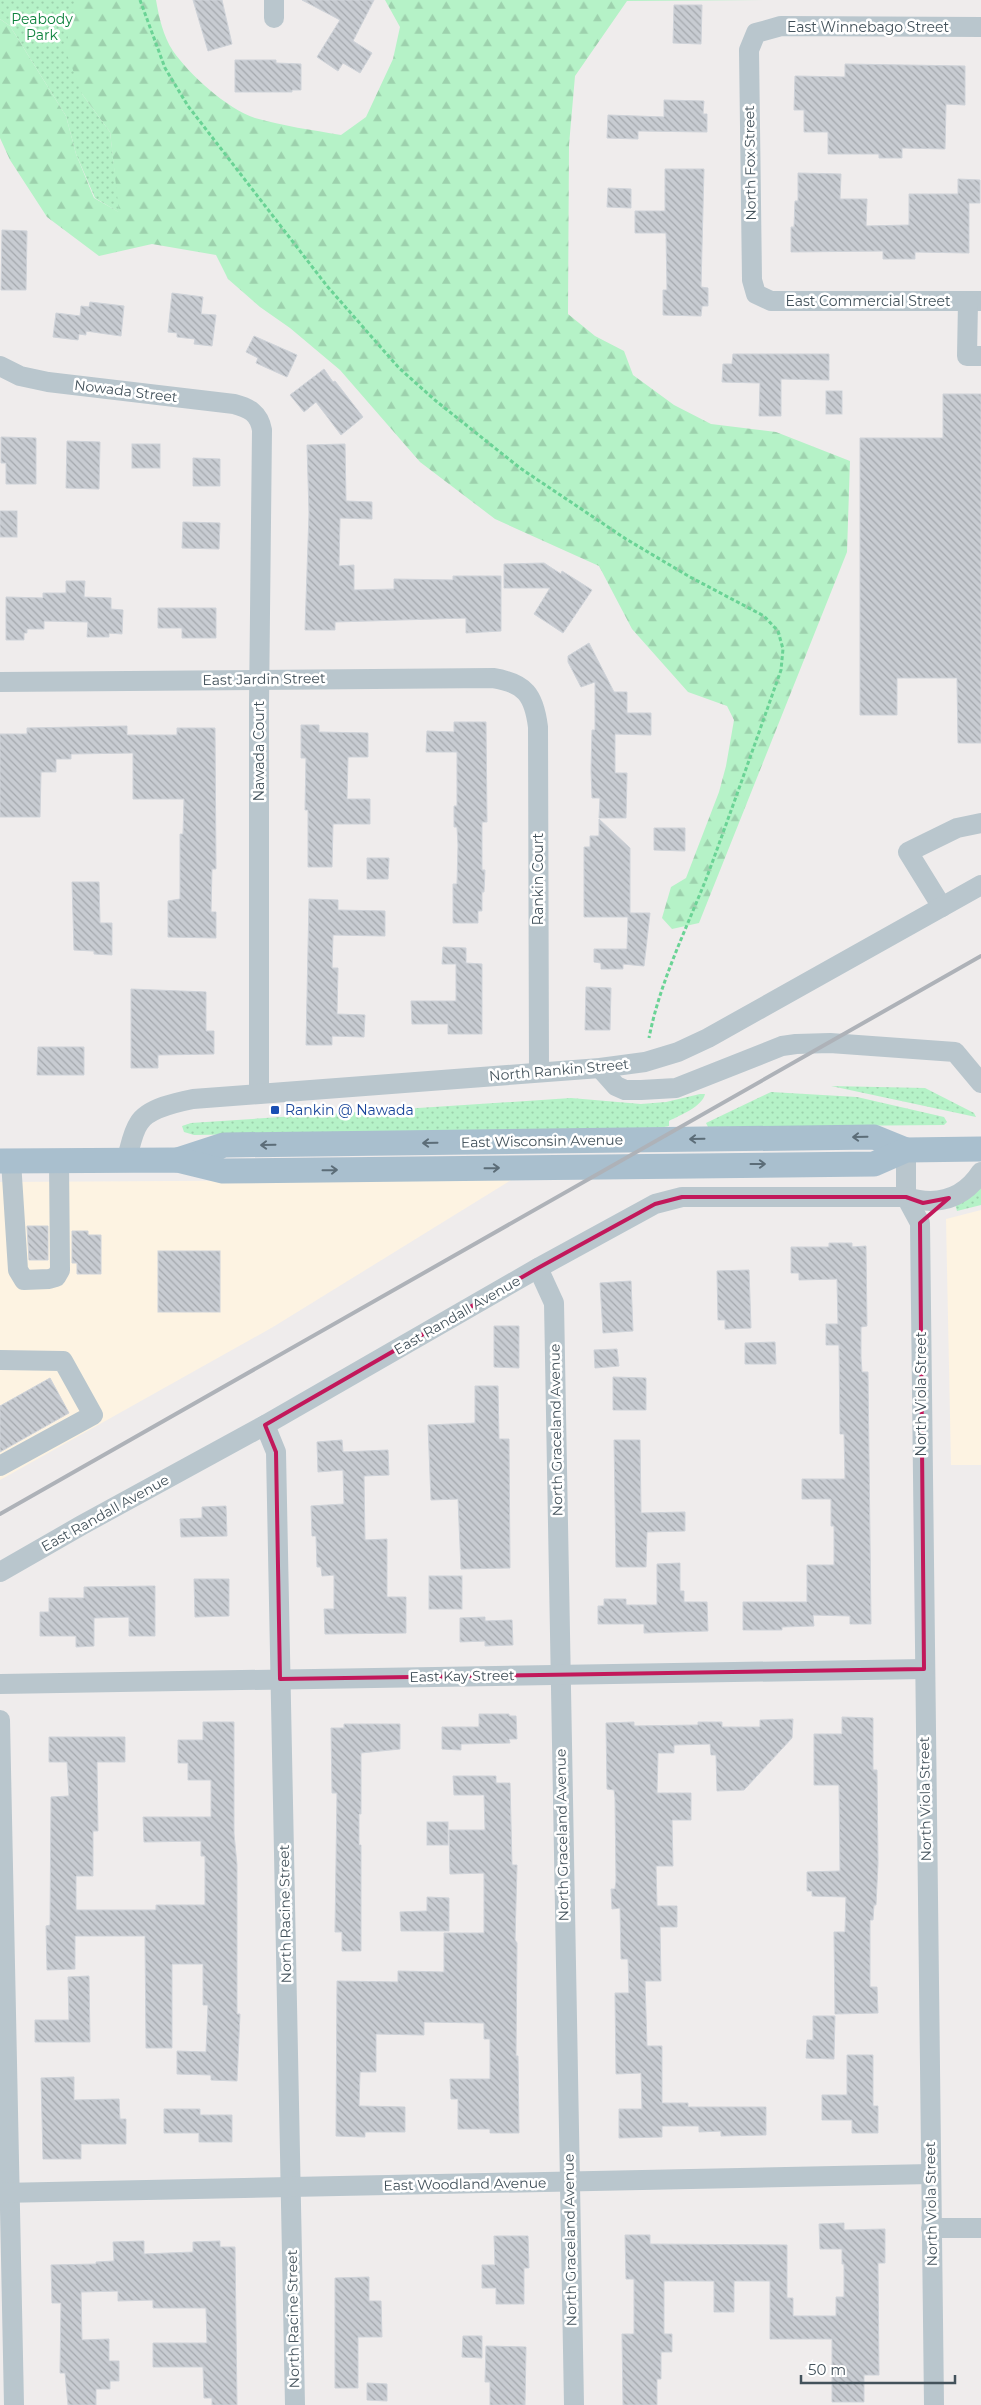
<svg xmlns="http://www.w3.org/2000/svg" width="981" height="2405" viewBox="0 0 981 2405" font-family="Montserrat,sans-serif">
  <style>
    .commercial { fill: #fdf3e2 }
    .grass { fill: url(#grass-dots) }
    .forest { fill: url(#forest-firs) }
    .building { fill: url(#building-back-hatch); stroke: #cfd3d9 }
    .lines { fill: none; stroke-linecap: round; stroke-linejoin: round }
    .path { stroke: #6ad395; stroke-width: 3; stroke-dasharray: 4 2.5; stroke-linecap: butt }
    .minor { stroke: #b9c6cd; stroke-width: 20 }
    .major { stroke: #a9bfce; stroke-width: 25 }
    .rail { stroke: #aeb2b8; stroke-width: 4 }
    .oneway { stroke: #5c6d78 }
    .marked { fill: none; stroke: #c2185b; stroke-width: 4; stroke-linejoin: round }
    .transit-dot { fill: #1a4fb4; stroke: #fff; stroke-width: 2 }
    .labels { text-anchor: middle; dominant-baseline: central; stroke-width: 5; stroke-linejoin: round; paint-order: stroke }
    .park-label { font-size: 14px; fill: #0e823d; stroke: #fff }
    .street-label { font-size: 14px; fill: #43525b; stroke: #fff }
    .transit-label { font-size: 14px; fill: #164399; stroke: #fff; text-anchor: start }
  </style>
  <defs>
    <pattern id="grass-dots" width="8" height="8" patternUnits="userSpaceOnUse" patternTransform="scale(1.25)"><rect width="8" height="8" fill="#b5f2c7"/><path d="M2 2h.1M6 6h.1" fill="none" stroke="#9dd1ad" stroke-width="1.8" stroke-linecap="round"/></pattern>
    <pattern id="forest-firs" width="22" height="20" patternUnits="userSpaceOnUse" patternTransform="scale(1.25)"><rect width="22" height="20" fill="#b5f2c7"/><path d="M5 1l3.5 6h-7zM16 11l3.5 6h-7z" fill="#9dd1ad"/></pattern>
    <pattern id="building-back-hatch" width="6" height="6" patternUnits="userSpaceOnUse" patternTransform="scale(1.25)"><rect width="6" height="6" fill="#c8ccd2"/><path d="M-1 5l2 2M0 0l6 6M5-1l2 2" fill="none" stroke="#a4a8ad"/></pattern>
  </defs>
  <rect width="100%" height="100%" fill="#efecec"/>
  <!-- commercial -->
  <g class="commercial">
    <path d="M513,1179l-240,148 -273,153v-298z"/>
    <path d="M981,1210v255h-30l-5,-246z"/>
  </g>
  <!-- grass -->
  <g class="grass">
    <path d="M0,0h77l5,94 28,38 10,81 -25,-15 -19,-44 -10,-38 -56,-90 -10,-7z"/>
    <path d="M831,1086l94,2 49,25 2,4z"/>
    <path d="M771,1092l86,5 87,20 3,5 -3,3 -236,2 -2,-4z"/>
    <path d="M700,1094h5c-3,13 -25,21 -36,27v5l-9,2 -466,7 -10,-3 -2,-6 9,-3 380,-25 70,6 25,-2z"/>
    <path d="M981,1187v18l-24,6 -2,-7z"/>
  </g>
  <!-- forest -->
  <path class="forest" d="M77,0h79c3,17 7,36 17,51 16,23 54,58 82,67 28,8 57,12 86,17l25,-18 27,-58 7,-32 -15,-27h382l-140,1 -52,75 -6,69 -1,169 27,22 29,15 9,24 41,30 37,19 65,8 74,29 -3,91 -148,371 -27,6 -10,-11 9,-31 15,-9 33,-86 7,-26 8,-46 -7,-14 -39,-14 -56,-63 -33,-63 -104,-47 -75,-57 -80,-92 -50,-42 -30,-21 -32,-28 -12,-24 -64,-11 -53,12 -52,-39 -37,-57 -10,-22v-119l10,7 56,90 10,38 18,44 25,14 -9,-80 -28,-38 -17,-45z"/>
  <!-- building -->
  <g class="building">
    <path d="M193,0h29l10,44 -24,7z"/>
    <path d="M302,0h72l-21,41 19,12 -12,20 -17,-10 -5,8 -21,-14 23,-37z"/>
    <path d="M674,5h28l-1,39 -28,-1z"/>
    <path d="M235,60h41v3l25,1v26h-9v2h-57z"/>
    <path d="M845,64l120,2v39l-19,-1 -1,45 -43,-1v10h-23v-4h-51v-22h-24v-22h-10l1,-34 50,1z"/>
    <path d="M664,100l40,1 -1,13h4v18l-69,-1v8l-31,-1 1,-23 56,2z"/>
    <path d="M665,169h39l-3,118 7,1v18h-6l-1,10 -38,-1v-25h4l-1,-57h-31v-22h30z"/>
    <path d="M798,173l43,1 -1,25h27l-1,27 43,-1v-31h49v-15l22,1v23h-11v50l-54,-1v7h-32v-8l-92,1v-25h3l1,-26h3z"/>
    <path d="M608,188l23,1v19l-24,-1z"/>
    <path d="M2,230l25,1 -1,59h-25z"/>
    <path d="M172,293l31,4 -2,17 15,1 -4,31 -18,-2 1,-5 -18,-2v-4l-9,-1z"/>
    <path d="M90,302l34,4 -3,30 -35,-5v4l-7,-1 -1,6 -25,-3 3,-24 24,3 1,-10 8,1z"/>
    <path d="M254,336l43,19 -10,22 -31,-14 2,-5 -12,-6z"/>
    <path d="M733,354h96v26l-48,-1v37h-22l1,-33 -38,-1 1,-18h9z"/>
    <path d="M324,369l9,13 2,-1 28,36 -22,18 -25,-33 -12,10 -14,-17z"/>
    <rect x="826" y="391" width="16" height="23"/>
    <path d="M943,394h38v349h-23l-1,-65h-60v37h-37v-277h83z"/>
    <path d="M1,437l35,1v46h-30v-21h-5z"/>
    <path d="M67,441l33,1 -1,47 -33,-1z"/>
    <rect x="132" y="444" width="28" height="24"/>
    <path d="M345,444l1,57 26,1v17l-32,-1 -1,48 15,-1v25l40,-1v-10l59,1v-4h48v55l-35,2v-15l-131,4v8h-30l4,-117 -2,-68z"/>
    <path d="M193,458l27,1v27h-27z"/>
    <rect x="0" y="511" width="17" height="26"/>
    <path d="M183,522l37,1 -1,26 -37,-1z"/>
    <path d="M544,563l17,11 1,-3 30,19 -29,43 -29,-19 16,-26h-46v-24z"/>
    <path d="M66,581h19l-1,16 27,1v11l12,1 -1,24 -13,-1v4h-22l1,-15 -44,-1v8h-17v4h-3v7h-18v-43l37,1v-5h23z"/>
    <path d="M158,608h58v30h-34v-10h-24z"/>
    <path d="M589,643l25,49h13v21h24v22l-36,-1v39h12l-1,45h-27l1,-20h-8l-1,-28 1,-40h3v-48l-14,5 -13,-25v-6z"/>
    <path d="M454,722h32l1,100h-5v48h3l-1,22h-2v19h-4v12h-25v-39h4l1,-39 -1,-18h-3v-21h3v-54h-31l1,-21 27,1z"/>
    <path d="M301,725h18v7l49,1v24h-20l-1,42h23v25h-37l-1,43h-24v-57h-3l1,-52h-5z"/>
    <path d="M127,726v9h50v-7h38l1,141h-4l-1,43h5v26l-48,-1v-36l12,-2v-65h3l1,-35h-51v-46l-62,1v5h-15v13h-15l-1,45h-40v-83h27v-6z"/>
    <path d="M599,819l31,29v65h20l-6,53 -21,-2v5h-22v-6l-7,-1v-13h33l1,-32h-44v-70h6v-11h9z"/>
    <path d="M654,828h31v23l-31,-1z"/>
    <path d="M367,858h22l-1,21h-21z"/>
    <path d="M72,882h27l1,41h12v32l-18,-1v-3l-20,-1z"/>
    <path d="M309,899l29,1v10l47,1v25l-52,-1 -1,33h6l-1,46 28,1 -1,22 -32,-1v9h-26z"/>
    <path d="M443,947l23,1v15l16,1v70h-34v-10h-36l-1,-23h45v-37h-14z"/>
    <path d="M586,987l25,1 -1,42h-25z"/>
    <path d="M131,989l75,3v39h8v23l-56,1v13h-27z"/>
    <path d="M38,1047h46v28h-47z"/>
    <path d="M27,1226h21v34h-19z"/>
    <path d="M72,1231h16v4h13v39h-24v-11h-5z"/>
    <path d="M829,1243h23v4l14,-1 1,80 -6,1v31l1,14h6l3,252h-21v-8l-37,-1 1,11 -32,1v3h-39v-28h64v-37h27v-39h-3v-27h-29v-20h43l-1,-45h-4l-1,-89h-13v-21h12l-1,-45 -38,1v-7h-8v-26h38z"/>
    <rect x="158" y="1251" width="62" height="61"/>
    <path d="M749,1270l2,58 -26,1v-9h-7l-1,-49z"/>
    <path d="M631,1281l2,50 -30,2 -3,-50z"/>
    <path d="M494,1326h25v42l-25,-1z"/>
    <path d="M775,1342l1,22h-31v-21z"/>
    <path d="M617,1349l2,17 -24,2 -1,-18z"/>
    <path d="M613,1377l33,1v32h-33z"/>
    <path d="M50,1378l19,35 -69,39v-46z"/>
    <path d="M475,1386h23l1,53h10l1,129 -49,1 -3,-70 -27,1 -3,-75 47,-2z"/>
    <path d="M342,1440l1,12 45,-2 1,25 -25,1 1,64 22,-1v58h19v36l-81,1 -1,-25h10v-34l-12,1 -1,-9h-4l-1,-31h-4l-1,-30 33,-2 -1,-34 -25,2 -1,-30z"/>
    <path d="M614,1440h26l1,73 44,-1v19l-38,1 -1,35h-30z"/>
    <path d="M226,1506l1,30 -46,1 -1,-18 22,-1v-11z"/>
    <path d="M680,1563v28h4v11h23l1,29 -64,2v-9h-46v-18h6v-7h22v6h31v-41z"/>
    <rect x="429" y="1576" width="33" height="33"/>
    <path d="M194,1579h35v37l-34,1z"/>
    <path d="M155,1586v50h-26v-19l-35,1v28l-18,1v-11h-36v-24h9v-14h35v-11z"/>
    <path d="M485,1617v4l27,-1 1,25 -28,1v-5l-25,1v-24z"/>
    <path d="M479,1714h30v2h7l1,23h-8l1,4 -49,1v6l-19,-1v-22h37z"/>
    <path d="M842,1717l31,1v52h4l1,93 -2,42h-2l-1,15h-3v67h7l1,26 -43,1 -1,-82h11l1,-35 -34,-1v-5h-5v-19l33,-1 -1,-86h-25v-51h28z"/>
    <path d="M793,1719l-1,19 -48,52 -27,1 -1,-36h-5l-1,-11 -36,1v8h-16l-1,40h34v27h-19l1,46h-17l1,40h20v21h-17l1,54h-16l2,65h15v57h26v4h78v28l-45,1v-5l-22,1v-6h-37v11l-43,1v-29h23l-1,-36 -25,1 -1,-81h14l-1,-34h-7l-1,-51 -8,1 -1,-20h4l1,-8 -1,-83 -1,-8 -7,-1 -1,-66 28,-1v4l64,-1v-3h24v5h38v-7z"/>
    <path d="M203,1722h31v112l3,31v149h3l-3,67 -26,-1v-5l-34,-1v-23l29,1 2,-47h-5v-41h-31v84h-26l-1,-112h-70v33l-28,1 -1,-44 4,-1 1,-128 18,-1 -2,-34h-18v-25h76v25h-28l1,69h-5v45h-17v34h80v-5h49v-49h-4v-15l-57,1 -1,-25h68v-37h-23v-17h-10v-23h25z"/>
    <path d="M344,1724h56v25l-39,4v61h-2v31h2v106h-19v-19h-7l2,-139h-5l-1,-65h13z"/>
    <path d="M453,1776h43v7h14l2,82h5l-2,75 2,3 -1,113h2l1,77h-29v-4h-32v-30h-7l-1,-20h40v-40h-6v-16l-60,-1v13l-48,-1v38h-16l-1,34 46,1v25h-40v5l-29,-1 1,-155 61,1v-11l46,1v-39h40v-60l-34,1 -1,-44h36l-1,-35h-30z"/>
    <rect x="427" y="1822" width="21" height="23"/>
    <path d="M427,1897l22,1v33h-48l-1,-19 27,-1z"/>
    <path d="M89,1976l1,66h-55v-22h34l-1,-43z"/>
    <path d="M813,2016h22l-1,43 -28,-1 1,-18h6z"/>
    <path d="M847,2055h26v51h5v27h-26v-13h-30v-25h25z"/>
    <path d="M74,2077v23l45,-1 1,20h6v25h-45v15h-38l-2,-81z"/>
    <path d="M164,2109h36v6h32v27h-33v-9h-35z"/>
    <path d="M844,2223v7l41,-1v34h-7l1,112h-15v27h-32v-63h-62v-58h-36v31h-20v-31h-50v53h8v18h-11v27h-4v26h-34l-1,-71h12v-55h-8l-1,-44h25v9l137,1v53h6v18h43v-19h8v-33h-2v-15h-22l-1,-25z"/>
    <path d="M494,2236h34l1,32h-5v36h-28v-16h-14v-23h13z"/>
    <path d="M144,2241v13l49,-2v-10l27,-1v6h15l2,158h-25v-7h-8l-1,-31h-50v-24h54l-1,-35h-53v-8l-35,1v-10l-37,1 1,48 27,-1v22h10v20h-9v8h-14v16h-28l-3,-32h-5l1,-70h-9l-1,-38 45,-1v-2l18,-1 -1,-19z"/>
    <path d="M369,2277v24h12l1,36h-24v51h-23v-110z"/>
    <path d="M463,2336h19v22l-20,-1z"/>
    <path d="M486,2346l40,1 -1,58h-35v-23h-5z"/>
    <path d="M367,2383l20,1v17l-20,-1z"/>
  </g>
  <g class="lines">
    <!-- path -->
    <path class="path" d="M140,0l25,68 23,38 139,180 72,82 37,33 84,67 106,71 64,38 74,39 14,15 5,18 -2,21c-24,68 -48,136 -73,204 -21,54 -48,107 -59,164"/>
    <!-- minor -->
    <g class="minor">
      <path d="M274,0v18"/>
      <path d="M981,27l-200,-1 -25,7 -7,17 3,230 4,14 15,7h210"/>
      <path d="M968,302l-1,54h14"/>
      <path d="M0,366l20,10 28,6 186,22c15,4 25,9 28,26l-3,275v389"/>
      <path d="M0,682l493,-4c32,5 41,17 45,49l1,345"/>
      <path d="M942,907l-34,-55 49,-24 24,-5"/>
      <path d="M600,1068l16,18 9,4h16l35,-2 106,-42 14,-2 34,-1 125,9 26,31"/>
      <path d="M906,1150v47l14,26 14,1182"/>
      <path d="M11,1161l7,109 6,10 25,-1 7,-2 4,-7 -1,-109"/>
      <path d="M126,1161c4,-12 6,-28 13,-38 9,-15 39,-21 54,-24l407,-31 45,-6 33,-10 30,-14 273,-153"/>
      <path d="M538,1268l16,35 20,1102"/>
      <path d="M0,1360l63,1 30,54 -93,51"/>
      <path d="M265,1425l11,27 19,953"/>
      <path d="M0,1572l82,-47 183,-100 273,-157 117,-64 27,-7h224c30,9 57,3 75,-25"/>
      <path d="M0,1684l924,-15"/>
      <path d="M0,1720l14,685"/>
      <path d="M0,2193l931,-19"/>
      <path d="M931,2228h50"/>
    </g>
    <!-- major -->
    <g class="major">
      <path d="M178,1160l46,-15 650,-8 32,13"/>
      <path d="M0,1161l178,-1 45,11 651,-7 32,-14 75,-1"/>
    </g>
    <!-- rail -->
    <path class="rail" d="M0,1514l981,-558"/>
  </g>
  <!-- one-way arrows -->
  <defs><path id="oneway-shaft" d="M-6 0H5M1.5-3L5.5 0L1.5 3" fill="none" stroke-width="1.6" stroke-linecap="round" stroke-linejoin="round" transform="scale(1.25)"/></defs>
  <g class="oneway">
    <use href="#oneway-shaft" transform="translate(860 1137) rotate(179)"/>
    <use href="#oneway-shaft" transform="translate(697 1139) rotate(179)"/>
    <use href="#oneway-shaft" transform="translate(430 1143) rotate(179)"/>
    <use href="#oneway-shaft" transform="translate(268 1145) rotate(179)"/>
    <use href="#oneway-shaft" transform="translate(758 1164)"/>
    <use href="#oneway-shaft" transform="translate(492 1168) rotate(-1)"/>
    <use href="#oneway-shaft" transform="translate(330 1170) rotate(-1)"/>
  </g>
  <!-- marked area -->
  <path class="marked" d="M682,1197h224l17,6 26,-5 -29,25 4,446 -644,10 -4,-227 -11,-27 273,-157 117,-64z"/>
  <!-- markers -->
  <rect class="transit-dot" x="270" y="1105" width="10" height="10" rx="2.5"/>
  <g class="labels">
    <!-- park labels -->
    <g class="park-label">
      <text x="42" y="19">Peabody<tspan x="42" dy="16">Park</tspan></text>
    </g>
    <!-- street labels -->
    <g class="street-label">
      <text x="868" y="27">East Winnebago Street</text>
      <text transform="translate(750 163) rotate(-91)">North Fox Street</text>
      <text x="868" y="301">East Commercial Street</text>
      <text transform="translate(126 391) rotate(7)">Nowada Street</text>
      <text transform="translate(264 679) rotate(-1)">East Jardin Street</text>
      <text transform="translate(259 751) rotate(-90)">Nawada Court</text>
      <text transform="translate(538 879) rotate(-90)">Rankin Court</text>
      <text transform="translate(559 1070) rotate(-5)">North Rankin Street</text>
      <text transform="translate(542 1141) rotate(-1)">East Wisconsin Avenue</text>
      <text transform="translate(457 1315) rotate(-30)">East Randall Avenue</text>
      <text transform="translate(921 1394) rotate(-90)">North Viola Street</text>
      <text transform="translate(556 1430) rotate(-91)">North Graceland Avenue</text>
      <text transform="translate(105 1513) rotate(-29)">East Randall Avenue</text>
      <text transform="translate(462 1676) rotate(-1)">East Kay Street</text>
      <text transform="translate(925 1799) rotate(-91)">North Viola Street</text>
      <text transform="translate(562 1835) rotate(-91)">North Graceland Avenue</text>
      <text transform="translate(285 1914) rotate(-91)">North Racine Street</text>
      <text transform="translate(465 2184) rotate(-1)">East Woodland Avenue</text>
      <text transform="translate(931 2204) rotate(-91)">North Viola Street</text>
      <text transform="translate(570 2240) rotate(-91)">North Graceland Avenue</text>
      <text transform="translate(293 2319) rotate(-91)">North Racine Street</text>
    </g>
    <!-- transit labels -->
    <g class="transit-label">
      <text x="285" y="1110">Rankin @ Nawada</text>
    </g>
  </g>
  <!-- scale -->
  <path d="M801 2375v8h154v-8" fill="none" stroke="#43525b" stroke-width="2.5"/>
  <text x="808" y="2375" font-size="15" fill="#43525b" stroke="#ffffff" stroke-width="4" paint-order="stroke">50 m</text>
</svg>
